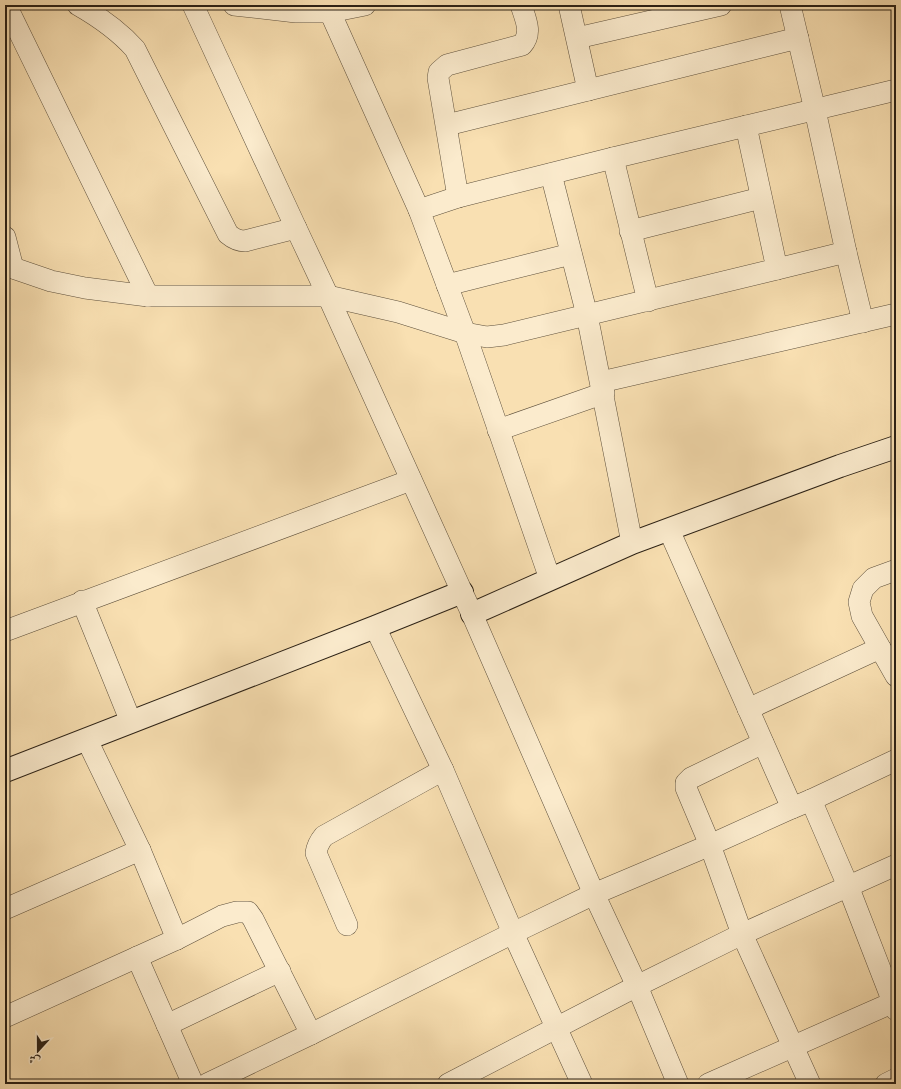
<svg xmlns="http://www.w3.org/2000/svg" width="901" height="1089" viewBox="0 0 901 1089" font-family="'IM FELL Great Primer',Amiri,serif">
  <style>
    .lines { fill: none; stroke-linecap: round; stroke-linejoin: round }
    .street-casing { stroke: #5e503c; stroke-width: 22 }
    .secondary-casing { stroke: #2a2015; stroke-width: 24 }
    .street { stroke: #fbebcd; stroke-width: 21 }
    .secondary { stroke: #fbebcd; stroke-width: 22 }
  </style>
  <rect width="100%" height="100%" fill="#f9e0b2"/>
  <filter id="stains"><feTurbulence type="fractalNoise" baseFrequency=".005" numOctaves="4"/><feColorMatrix values="0 0 0 0 .2 0 0 0 0 .09 0 0 0 0 .02 0 0 0 .5 -.17"/></filter>
  <radialGradient id="worn" r=".72"><stop offset=".6" stop-color="#630" stop-opacity="0"/><stop offset="1" stop-color="#630" stop-opacity=".3"/></radialGradient>
  <g class="lines">
    <defs>
      <g id="street">
        <path d="M6,5l142,291"/>
        <path d="M78,5c21,12 41,26 57,44l93,185c6,5 10,7 17,7l51,-13"/>
        <path d="M193,5l103,223 32,68 144,318 122,280 43,92 41,98"/>
        <path d="M234,5l62,7h34l35,-7"/>
        <path d="M569,5l19,85"/>
        <path d="M790,5l25,105 31,142 17,70"/>
        <path d="M330,12l89,198 46,123 85,246"/>
        <path d="M577,38l144,-33"/>
        <path d="M447,125l351,-87"/>
        <path d="M613,158l35,143"/>
        <path d="M551,174l36,141 45,228"/>
        <path d="M458,197l-20,-119 1,-6 8,-7 75,-20c11,-12 3,-27 -1,-40"/>
        <path d="M419,210l39,-13 155,-39 283,-68"/>
        <path d="M630,231l131,-33"/>
        <path d="M5,237l8,31"/>
        <path d="M5,264l8,4 38,13 34,7 63,8h180l70,16 67,21 22,4 17,-2 273,-66 -31,-143"/>
        <path d="M777,269l69,-17"/>
        <path d="M447,285l124,-31"/>
        <path d="M601,382l295,-68"/>
        <path d="M498,430l106,-37"/>
        <path d="M669,530l123,278"/>
        <path d="M896,570l-22,8 -11,11 -4,13 3,14 34,60"/>
        <path d="M82,601l49,121"/>
        <path d="M375,627l68,143 70,163 69,151"/>
        <path d="M5,631l406,-151"/>
        <path d="M748,709l132,-61"/>
        <path d="M87,740l53,110 37,89"/>
        <path d="M763,743l-72,35 -5,5v5l24,57 32,89 68,150"/>
        <path d="M811,800l37,86 48,124"/>
        <path d="M5,909l135,-59"/>
        <path d="M347,925l-31,-72c1,-7 3,-11 8,-17l119,-66"/>
        <path d="M137,957l56,127"/>
        <path d="M5,1017l172,-78 45,-23 15,-4h11l5,7 58,115"/>
        <path d="M167,1025l113,-54"/>
        <path d="M207,1084l104,-50 202,-101 81,-39 116,-49 82,-37 19,-8 85,-40"/>
        <path d="M448,1084l189,-98 105,-52 154,-69"/>
        <path d="M708,1084l188,-83"/>
        <path d="M886,1084l10,-5"/>
      </g>
      <g id="secondary">
        <path d="M472,614l160,-71 208,-77 56,-19"/>
        <path d="M5,771l370,-144 87,-35"/>
      </g>
    </defs>
    <!-- street casing -->
    <use href="#street" class="street-casing"/>
    <!-- secondary casing -->
    <use href="#secondary" class="secondary-casing"/>
    <!-- street -->
    <use href="#street" class="street"/>
    <!-- secondary -->
    <use href="#secondary" class="secondary"/>
  </g>
  <!-- margin -->
  <rect width="901" height="1089" fill="none" stroke="#f9e0b2" stroke-width="20"/>
  <rect x="6" y="6" width="889" height="1077" fill="none" stroke="#2a2015" stroke-width="2"/>
  <rect x="10" y="10" width="881" height="1069" fill="none" stroke="#2a2015"/>
  <!-- north arrow -->
  <g transform="translate(38 1051) rotate(201)" stroke="#fbebcd" stroke-width="3" paint-order="stroke">
  <path d="M0-3L7 15L0 10L-7 15Z" fill="#2a2015"/>
  <text y="-6" font-size="11" font-weight="bold" text-anchor="middle" fill="#2a2015">ش</text>
  </g>
  <rect width="100%" height="100%" filter="url(#stains)"/>
  <rect width="100%" height="100%" fill="url(#worn)"/>
</svg>
